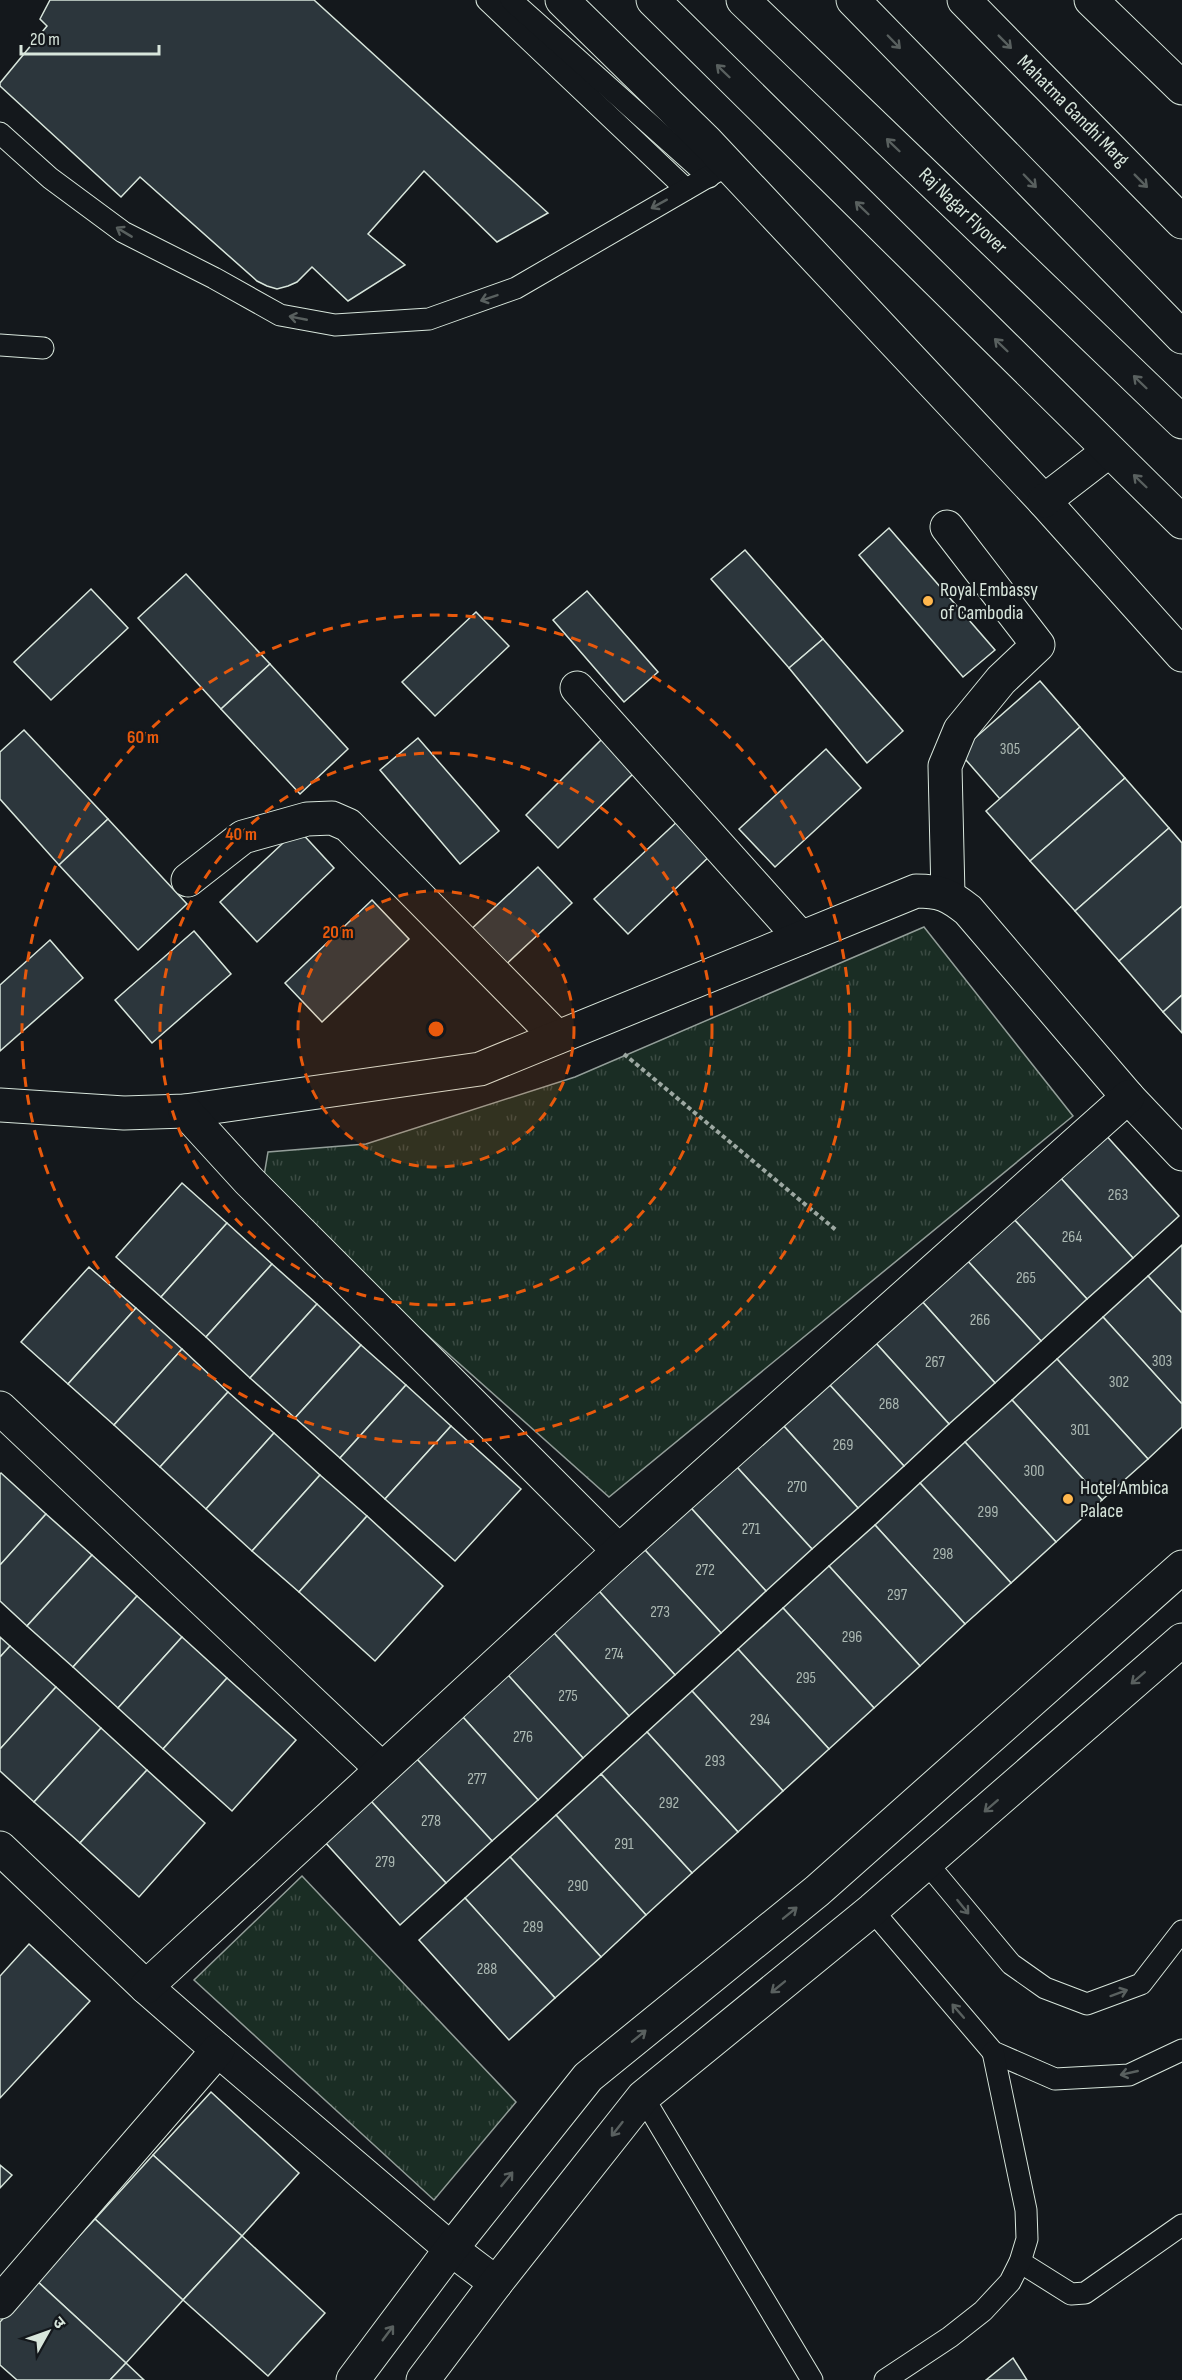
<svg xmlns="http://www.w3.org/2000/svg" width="1182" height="2380" viewBox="0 0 1182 2380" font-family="'Sofia Sans Condensed','Noto Sans Devanagari',sans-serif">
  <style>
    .park { fill: url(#park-tufts); stroke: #939e99; stroke-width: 1.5 }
    .building { fill: #2c363c; stroke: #d8e6dc; stroke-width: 1.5 }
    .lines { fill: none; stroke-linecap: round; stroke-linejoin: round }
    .service-casing { stroke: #d8e6dc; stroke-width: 23 }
    .minor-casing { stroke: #d8e6dc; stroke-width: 35 }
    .tertiary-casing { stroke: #d8e6dc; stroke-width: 35 }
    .primary-casing { stroke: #d8e6dc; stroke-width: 35 }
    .path { stroke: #9da8a2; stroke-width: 4; stroke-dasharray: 4.5 3; stroke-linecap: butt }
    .service { stroke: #14181c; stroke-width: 21 }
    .minor { stroke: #14181c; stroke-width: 33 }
    .tertiary { stroke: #14181c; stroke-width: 33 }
    .primary { stroke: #14181c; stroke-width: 33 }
    .oneway { stroke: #59605f }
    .ring { fill: none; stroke: #e8590c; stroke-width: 3; stroke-dasharray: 10 8 }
    .poi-dot { fill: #ffb74d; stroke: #14181c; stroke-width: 2 }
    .labels { text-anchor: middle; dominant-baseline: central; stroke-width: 4.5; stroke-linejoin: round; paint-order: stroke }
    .number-label { font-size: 16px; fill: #adbab4 }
    .street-label { font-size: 20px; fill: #d8e6dc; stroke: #14181c }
    .poi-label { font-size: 20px; fill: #d8e6dc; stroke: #14181c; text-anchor: start }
    .centre { fill: #e8590c; stroke: #14181c; stroke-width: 3 }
    .ring-label { font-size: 18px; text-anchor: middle; font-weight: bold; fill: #e8590c; stroke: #14181c; stroke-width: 4.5; stroke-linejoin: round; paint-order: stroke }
  </style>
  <defs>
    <pattern id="park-tufts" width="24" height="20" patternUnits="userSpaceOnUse" patternTransform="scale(1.5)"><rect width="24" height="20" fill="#1a2d24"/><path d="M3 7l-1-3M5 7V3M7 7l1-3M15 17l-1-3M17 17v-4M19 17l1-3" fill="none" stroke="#3b4b43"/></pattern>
  </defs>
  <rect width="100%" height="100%" fill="#14181c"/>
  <!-- park -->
  <g class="park">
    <path d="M924,927l149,189 -464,381 -347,-309 6,-36 98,-8 209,-67z"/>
    <path d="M302,1876l214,226 -82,98 -240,-220z"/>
  </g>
  <!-- building -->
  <g class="building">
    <path d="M50,0h264l234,213 -51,29 -73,-71 -56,63 37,31 -57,36 -36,-34 -15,15 -9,4 -11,3 -10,-3 -10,-5 -117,-104 -19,20 -121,-111v-3l47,-57 -7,-7z"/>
    <path d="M889,528l106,122 -32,27 -104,-122z"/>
    <path d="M745,550l78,89 -34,29 -78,-89z"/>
    <path d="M186,574l84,90 -49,45 -83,-91z"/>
    <path d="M91,589l37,39 -77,72 -37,-38z"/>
    <path d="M587,591l71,81 -34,30 -71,-82z"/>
    <path d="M476,612l33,34 -74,70 -33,-34z"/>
    <path d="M823,639l80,92 -36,32 -78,-95z"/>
    <path d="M270,664l78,85 -48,45 -79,-85z"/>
    <path d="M1040,681l40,46 -80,72 -41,-47z"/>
    <path d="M1080,727l45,51 -95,83 -44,-50z"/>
    <path d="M24,730l84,89 -49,46 -59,-66v-47z"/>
    <path d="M604,737l32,34 -78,77 -32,-33z"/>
    <path d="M418,738l81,93 -39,33 -80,-94z"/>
    <path d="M826,749l35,39 -86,79 -36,-38z"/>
    <path d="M1125,778l44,50 -94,83 -45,-50z"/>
    <path d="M681,818l32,35 -85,81 -34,-35z"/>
    <path d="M108,819l79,85 -49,46 -79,-85z"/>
    <path d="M1169,828l13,15v63l-63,55 -44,-50z"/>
    <path d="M298,829l36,39 -77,74 -37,-40z"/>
    <path d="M538,867l34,36 -72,67 -34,-36z"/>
    <path d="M372,900l37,39 -87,83 -37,-39z"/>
    <path d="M1182,906v89l-19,17 -44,-51z"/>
    <path d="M194,931l37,43 -79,69 -37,-43z"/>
    <path d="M50,940l33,38 -83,73v-66z"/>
    <path d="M1182,995v38l-19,-21z"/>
    <path d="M1103,1132l76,84 -46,42 -76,-84z"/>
    <path d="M1057,1174l76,84 -46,41 -76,-83z"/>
    <path d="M182,1183l45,40 -66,74 -45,-40z"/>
    <path d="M1011,1216l76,83 -46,42 -76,-83z"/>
    <path d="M227,1223l45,41 -66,73 -45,-40z"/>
    <path d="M1182,1245v68l-34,-37z"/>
    <path d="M965,1258l76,83 -46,42 -75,-84z"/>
    <path d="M272,1264l45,40 -67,74 -44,-41z"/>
    <path d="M89,1267l47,41 -68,76 -47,-42z"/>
    <path d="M1148,1276l34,37v91l-79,-87z"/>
    <path d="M920,1299l75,84 -46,41 -75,-83z"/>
    <path d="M317,1304l44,41 -66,73 -45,-40z"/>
    <path d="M136,1308l46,41 -68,76 -46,-41z"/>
    <path d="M1103,1317l79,87v23l-34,32 -91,-100z"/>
    <path d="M874,1341l75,83 -45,42 -76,-83z"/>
    <path d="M361,1345l45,40 -66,73 -45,-40z"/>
    <path d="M182,1349l46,43 -68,75 -46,-42z"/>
    <path d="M1057,1359l91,100 -46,41 -90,-100z"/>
    <path d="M828,1383l76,83 -46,42 -76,-84z"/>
    <path d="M406,1385l45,41 -66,73 -45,-41z"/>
    <path d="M228,1392l46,41 -68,76 -46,-42z"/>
    <path d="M1012,1400l90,100 -46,42 -91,-100z"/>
    <path d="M782,1424l76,84 -46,41 -76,-83z"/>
    <path d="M451,1426l70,63 -66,72 -70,-62z"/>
    <path d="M274,1433l46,42 -68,76 -46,-42z"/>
    <path d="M965,1442l91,100 -45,41 -91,-100z"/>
    <path d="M736,1466l76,83 -46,42 -75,-83z"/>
    <path d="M1,1473l45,41 -46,51v-91z"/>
    <path d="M320,1475l47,41 -68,76 -47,-41z"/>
    <path d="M920,1483l91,100 -46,41 -90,-99z"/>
    <path d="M691,1508l75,83 -45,42 -76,-83z"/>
    <path d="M46,1514l46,41 -65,71 -27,-25v-36z"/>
    <path d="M367,1516l76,70 -68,75 -76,-69z"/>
    <path d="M875,1525l90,99 -45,42 -91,-100z"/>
    <path d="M645,1550l76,83 -46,42 -76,-84z"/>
    <path d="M92,1555l45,41 -64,71 -46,-41z"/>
    <path d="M829,1566l91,100 -46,42 -91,-100z"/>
    <path d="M599,1591l76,84 -46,41 -75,-83z"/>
    <path d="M137,1596l45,41 -64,71 -45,-41z"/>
    <path d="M783,1608l91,100 -45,41 -91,-100z"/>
    <path d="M554,1633l75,83 -46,42 -75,-83z"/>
    <path d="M0,1637l10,9 -10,11z"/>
    <path d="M182,1637l45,41 -64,71 -45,-41z"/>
    <path d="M10,1646l46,41 -56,62v-92z"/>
    <path d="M738,1649l91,100 -46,42 -91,-100z"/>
    <path d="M508,1675l75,83 -45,42 -76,-84z"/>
    <path d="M227,1678l69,62 -64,71 -69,-62z"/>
    <path d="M56,1687l45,41 -67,74 -34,-31v-22z"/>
    <path d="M692,1691l91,100 -45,41 -91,-100z"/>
    <path d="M462,1716l76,84 -46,41 -76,-83z"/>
    <path d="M101,1728l46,42 -67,73 -46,-41z"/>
    <path d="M647,1732l91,100 -46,41 -91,-99z"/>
    <path d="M416,1758l76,83 -46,42 -76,-83z"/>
    <path d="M147,1770l58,53 -66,74 -59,-54z"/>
    <path d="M601,1774l91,99 -46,42 -90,-100z"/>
    <path d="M370,1800l76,83 -46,42 -76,-84z"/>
    <path d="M556,1815l90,100 -45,42 -91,-100z"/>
    <path d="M510,1857l91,100 -46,41 -90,-100z"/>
    <path d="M465,1898l90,100 -46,42 -90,-100z"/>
    <path d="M29,1944l61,57 -90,97v-122z"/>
    <path d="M211,2092l88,81 -57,63 -89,-81z"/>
    <path d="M153,2155l89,81 -59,64 -88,-81z"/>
    <path d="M0,2165l12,10 -12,13z"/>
    <path d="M95,2219l88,81 -57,63 -89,-82z"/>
    <path d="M242,2236l83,77 -57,63 -85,-76z"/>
    <path d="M37,2281l89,82 -16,17h-93l-17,-15v-43z"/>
    <path d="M1013,2358l14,22h-41z"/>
    <path d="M126,2363l18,17h-34z"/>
  </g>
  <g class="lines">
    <defs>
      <g id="service">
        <path d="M487,0l199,189"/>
        <path d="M511,0l198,177"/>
        <path d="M0,133l50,45 73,54 91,46 66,37 55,10 94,-6 87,-31 212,-123"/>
        <path d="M0,345l43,3"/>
        <path d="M926,1862l85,102 34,24 42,16 54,-20 41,-53"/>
        <path d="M872,1910l121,142 62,27 74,-4 53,-25"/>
        <path d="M643,2097l169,283"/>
        <path d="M1020,2262l51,32 14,-1 97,-68"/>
        <path d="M885,2380l65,-43 33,-26 27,-29 10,-20 7,-23 -1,-29 -33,-158"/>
      </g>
      <g id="minor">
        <path d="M562,0l144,141 338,360 138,154"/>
        <path d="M1091,0l91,88"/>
        <path d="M1044,501l65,-50"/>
        <path d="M947,527l91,118 -37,35 -41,50 -15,36 3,129"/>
        <path d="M577,688l224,250"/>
        <path d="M188,880l55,-43 64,-18 25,-1 16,7 209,212"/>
        <path d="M0,1105l124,8 61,-2 295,-42 436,-178c25,0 33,4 52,19l160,187 54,57"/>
        <path d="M185,1111l64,70 370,370"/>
        <path d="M0,1408l382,361"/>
        <path d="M0,1848l146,139 72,63 233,199 45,34"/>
        <path d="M146,1987l473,-436 509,-454"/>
        <path d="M0,2302l218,-252"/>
      </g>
      <g id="tertiary">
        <path d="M653,0l529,522"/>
        <path d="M964,0l218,222"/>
        <path d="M353,2380l98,-131 137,-172 229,-186 365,-324"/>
        <path d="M423,2380l73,-97 147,-186 229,-187 310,-270"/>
      </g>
      <g id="primary">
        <path d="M743,0l439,422"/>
        <path d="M853,0l329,337"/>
      </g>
    </defs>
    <!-- service casing -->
    <use href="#service" class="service-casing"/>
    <!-- minor casing -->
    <use href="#minor" class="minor-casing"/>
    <!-- tertiary casing -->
    <use href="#tertiary" class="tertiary-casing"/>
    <!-- primary casing -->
    <use href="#primary" class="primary-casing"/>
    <!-- path -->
    <path class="path" d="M624,1054l212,176"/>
    <!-- service -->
    <use href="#service" class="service"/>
    <!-- minor -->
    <use href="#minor" class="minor"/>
    <!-- tertiary -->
    <use href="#tertiary" class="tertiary"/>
    <!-- primary -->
    <use href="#primary" class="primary"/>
  </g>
  <!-- one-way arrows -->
  <defs><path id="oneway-shaft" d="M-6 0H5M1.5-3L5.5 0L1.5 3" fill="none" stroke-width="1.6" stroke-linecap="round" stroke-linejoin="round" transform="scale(1.5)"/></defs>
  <g class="oneway">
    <use href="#oneway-shaft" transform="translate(894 42) rotate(46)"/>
    <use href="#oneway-shaft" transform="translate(1005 42) rotate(45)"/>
    <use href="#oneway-shaft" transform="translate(723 71) rotate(-136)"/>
    <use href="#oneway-shaft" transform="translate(893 145) rotate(-136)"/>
    <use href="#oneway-shaft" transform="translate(1030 181) rotate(46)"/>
    <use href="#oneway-shaft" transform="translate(1141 181) rotate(45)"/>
    <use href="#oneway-shaft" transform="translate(659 204) rotate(151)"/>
    <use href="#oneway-shaft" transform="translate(862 208) rotate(-136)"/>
    <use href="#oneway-shaft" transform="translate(124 232) rotate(-149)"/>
    <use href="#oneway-shaft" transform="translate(489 298) rotate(161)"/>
    <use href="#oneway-shaft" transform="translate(298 318) rotate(-169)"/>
    <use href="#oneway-shaft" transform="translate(1001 345) rotate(-136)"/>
    <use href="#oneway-shaft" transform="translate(1140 382) rotate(-136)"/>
    <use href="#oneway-shaft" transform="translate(1140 481) rotate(-136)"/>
    <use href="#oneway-shaft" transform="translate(1138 1678) rotate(139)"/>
    <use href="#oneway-shaft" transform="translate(991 1806) rotate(139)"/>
    <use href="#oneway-shaft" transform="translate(963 1907) rotate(51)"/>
    <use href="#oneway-shaft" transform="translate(790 1913) rotate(-39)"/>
    <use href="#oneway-shaft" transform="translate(778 1987) rotate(141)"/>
    <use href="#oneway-shaft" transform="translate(1119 1993) rotate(-20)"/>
    <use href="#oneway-shaft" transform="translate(958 2011) rotate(-131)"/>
    <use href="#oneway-shaft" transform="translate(639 2036) rotate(-39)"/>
    <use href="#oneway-shaft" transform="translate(1129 2073) rotate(167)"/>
    <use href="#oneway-shaft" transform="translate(617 2129) rotate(128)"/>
    <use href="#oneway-shaft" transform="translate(507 2179) rotate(-51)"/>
    <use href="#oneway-shaft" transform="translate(388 2333) rotate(-53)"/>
  </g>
  <!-- distance rings -->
  <circle cx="436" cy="1029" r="138" fill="#e8590c" fill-opacity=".12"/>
  <g class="ring">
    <circle cx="436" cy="1029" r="138"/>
    <circle cx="436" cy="1029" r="276"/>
    <circle cx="436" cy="1029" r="414"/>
  </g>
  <!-- markers -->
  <g class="poi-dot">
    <circle cx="928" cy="601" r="6"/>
    <circle cx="1068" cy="1499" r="6"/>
  </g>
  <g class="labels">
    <!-- number labels -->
    <g class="number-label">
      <text x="1010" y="749">305</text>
      <text x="1118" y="1195">263</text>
      <text x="1072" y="1237">264</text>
      <text x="1026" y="1278">265</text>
      <text x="980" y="1320">266</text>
      <text x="1162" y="1361">303</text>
      <text x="935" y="1362">267</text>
      <text x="1119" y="1382">302</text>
      <text x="889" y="1404">268</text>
      <text x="1080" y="1430">301</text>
      <text x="843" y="1445">269</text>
      <text x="1034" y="1471">300</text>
      <text x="797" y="1487">270</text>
      <text x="988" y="1512">299</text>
      <text x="751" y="1529">271</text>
      <text x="943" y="1554">298</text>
      <text x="705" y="1570">272</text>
      <text x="897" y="1595">297</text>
      <text x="660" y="1612">273</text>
      <text x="852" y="1637">296</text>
      <text x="614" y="1654">274</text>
      <text x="806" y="1678">295</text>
      <text x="568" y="1696">275</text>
      <text x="760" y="1720">294</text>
      <text x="523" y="1737">276</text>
      <text x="715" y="1761">293</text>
      <text x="477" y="1779">277</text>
      <text x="669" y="1803">292</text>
      <text x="431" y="1821">278</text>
      <text x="624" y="1844">291</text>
      <text x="385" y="1862">279</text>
      <text x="578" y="1886">290</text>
      <text x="533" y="1927">289</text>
      <text x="487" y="1969">288</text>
    </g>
    <!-- street labels -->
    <g class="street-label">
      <text transform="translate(1073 111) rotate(45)">Mahatma Gandhi Marg</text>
      <text transform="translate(963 211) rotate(44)">Raj Nagar Flyover</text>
    </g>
    <!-- poi labels -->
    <g class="poi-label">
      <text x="940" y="590">Royal Embassy<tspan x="940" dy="23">of Cambodia</tspan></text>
      <text x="1080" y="1488">Hotel Ambica<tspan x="1080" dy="23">Palace</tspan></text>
    </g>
  </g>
  <circle cx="436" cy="1029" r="9" class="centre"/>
  <g class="ring-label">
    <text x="143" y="743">60 m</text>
    <text x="241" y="840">40 m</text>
    <text x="338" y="938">20 m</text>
  </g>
  <!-- north arrow -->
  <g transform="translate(48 2332) rotate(50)" stroke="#14181c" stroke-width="4.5" paint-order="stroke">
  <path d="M0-4.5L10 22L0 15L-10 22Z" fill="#d8e6dc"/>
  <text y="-9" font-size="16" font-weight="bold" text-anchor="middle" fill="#d8e6dc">उ</text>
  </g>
  <!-- scale -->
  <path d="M21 45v9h138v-9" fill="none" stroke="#d8e6dc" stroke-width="3"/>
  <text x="30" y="45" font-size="18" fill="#d8e6dc" stroke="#14181c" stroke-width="4.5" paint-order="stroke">20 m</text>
</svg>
